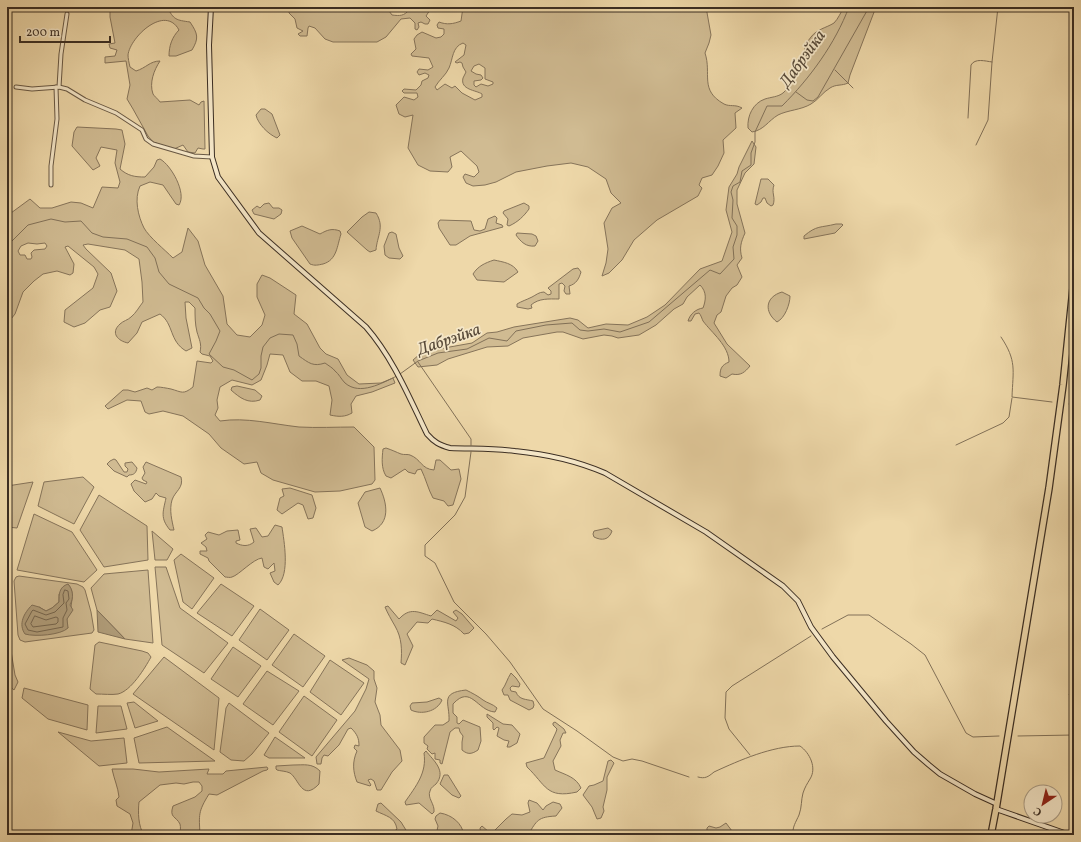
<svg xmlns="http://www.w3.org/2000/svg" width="1081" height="842" viewBox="0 0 1081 842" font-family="Vollkorn,serif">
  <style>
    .green { fill: #d0bb92; stroke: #86745a; fill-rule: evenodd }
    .water { fill: #b19e7b; stroke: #827158 }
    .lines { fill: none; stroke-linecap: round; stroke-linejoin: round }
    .shore { stroke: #76664f; stroke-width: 1 }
    .stream { stroke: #827158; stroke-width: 1 }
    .street-casing { stroke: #685844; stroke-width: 5 }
    .secondary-casing { stroke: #3b2e23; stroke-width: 6 }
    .highway-casing { stroke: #3b2e23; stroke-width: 8 }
    .street { stroke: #f4e6c7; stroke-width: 3 }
    .secondary { stroke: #f4e6c7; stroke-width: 4 }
    .highway { stroke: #eed8a9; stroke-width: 5.5 }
    .labels { text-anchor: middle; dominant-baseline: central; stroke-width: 3.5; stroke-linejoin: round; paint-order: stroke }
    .water-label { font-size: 17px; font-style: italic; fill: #584a39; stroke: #f4e6c7 }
  </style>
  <rect width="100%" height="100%" fill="#eed8a9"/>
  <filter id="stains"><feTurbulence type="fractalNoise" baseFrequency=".005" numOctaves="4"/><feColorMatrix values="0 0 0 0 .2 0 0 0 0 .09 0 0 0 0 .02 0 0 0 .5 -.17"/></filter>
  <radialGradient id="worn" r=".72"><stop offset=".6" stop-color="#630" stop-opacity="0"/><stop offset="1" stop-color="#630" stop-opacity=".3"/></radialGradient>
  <!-- green -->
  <g class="green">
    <path d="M110,7h57c7,13 9,13 23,15 8,12 9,16 2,28l-16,6h-7c0,-10 3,-19 10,-26 -14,-26 -49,7 -51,25 0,3 1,8 2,12l6,4c10,-3 14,-10 24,-10 -6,9 -11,22 -7,33 1,2 5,5 7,8l30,-2 9,5 2,-3 3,-1 1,48h-2l-5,-1 -3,5 -7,-1 -5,-7 -9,4 -21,-7 -5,-6 -15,-27 -6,-10 3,-14 -4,-24 -21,2v-6l10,-1 2,-6 -7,-2 -1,-4 6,-1 -5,-26z"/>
    <path d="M289,7h97l6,8c8,1 12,1 17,-5v-3h20l1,3 -4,6 4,4 -2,4h-3l-4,-2 -3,1 1,4 -2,3 -2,-1v-6l-5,-5 -9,1 -15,18 -9,5h-44l-8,-3 -10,-11 -6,-2 -1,2 -1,8h-7l-2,-2 5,-3 -6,-3 -2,-9 -6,-6z"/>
    <path d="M463,7h243l5,28 -2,8 -4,10c7,21 -6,37 19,51 6,3 11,0 18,4l-7,5 1,15 -13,12 1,13 -6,13 -6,9 -10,3 -3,7 3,3 -4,8 -41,24 -23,20 -12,20 -13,13 -7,3 4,-13 2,-14 -4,-26 8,-15 9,-5 -10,-10 -5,-14 -18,-12 -17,-4 -24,3 -31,6 -20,10 -11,3 -12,1 -7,-3 -3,-6 2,-3 9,3 5,-5 -2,-6 -16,-15 -11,6 2,10 -4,5 -18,-1 -12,-6 -10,-17 5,-33 -8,2 -6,-3 -3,-9 8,-8 10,3 4,-3 -1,-4h-13l-2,-2 2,-2 12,1 5,-5 1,-4 6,-3 1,-3 -4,-2 -6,2 -2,-3 2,-3 9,1 5,-3 -4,-9 -17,-2 -1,-2 5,-5 -2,-10 3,-4 5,-3 14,6 5,-1 3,-3v-5l-6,-1 -1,-3 2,-3c8,3 14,2 22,-1zM463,43l3,2 -2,10 -9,7 2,1 3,-1 2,1 1,4 3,5c-1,2 -2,4 -3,6 -3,12 13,12 19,16v3l-7,3 -13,-7 -7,-7 -3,2 -7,-4 -8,6 -2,-3c4,-7 11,-12 14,-19 4,-9 3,-21 14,-25zM479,64l6,4v11l8,3v2l-5,2 -7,-2 -5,3 -2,-2v-4l7,-1 2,-2 -2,-3 -5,-1 -5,-3 3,-5z"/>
    <path d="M844,7h32l-26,68 -2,8c-6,3 -12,1 -18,5 -7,4 -12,12 -19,16 -10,6 -23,6 -33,11 -10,6 -14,15 -26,17l-4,-4c-1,-12 5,-25 17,-29 6,-2 13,-2 18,-6 6,-5 18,-23 20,-31 4,-11 -2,-13 8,-25 6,-8 15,-9 23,-14 4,-4 7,-11 10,-16z"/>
    <path d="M261,109h4l7,5 8,21 -3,3c-9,-4 -19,-14 -21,-23z"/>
    <path d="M77,127l39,2 6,1 3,14 -5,25c8,7 15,8 25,8l9,-10 3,-7 3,-1c11,6 27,34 19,46l-3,-1 -13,-19 -13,-3 -10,4c-6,13 -2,30 4,42 5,9 21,22 29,30l9,-6 6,-24 10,13 7,24 18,31 4,28 10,11 13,2 12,-12 3,-10 -8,-18v-13l5,-9 8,3 26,17 -2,19 13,10 13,24 6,6 12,5 9,16 12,9 22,-1 12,-5 2,5 -23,9 -16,4 -5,8 1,9c-7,4 -13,4 -22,2l2,-15 -3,-14 -13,-5h-14l-12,-9 -7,-17 -13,-1 -3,11 -6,15 -9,5 -20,-5 -12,7 -3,13 1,8 -3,7 5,6c26,-4 52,3 79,6 18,1 37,0 55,0l20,20 1,33 -3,4 -32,7 -25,1 -42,-12 -12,-7 -4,-11 -13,2 -23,-16 -12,-14 -26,-18 -20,-5 -14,3 -4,-2 -4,-11 -14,-1 -19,9 -3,-3 18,-16h5l7,2 12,-4 5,2 5,-3c4,0 9,1 14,2 11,3 12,6 22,-2l4,-26 14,2 2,-2 -3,-5 -8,-2 -2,-2c2,-8 -1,-13 -3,-20 -2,-8 -2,-16 -2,-24l-6,-6h-4l1,16 6,30 -6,3c-17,-10 -12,-27 -26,-37l-18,8 -5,11 -9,10c-10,-2 -18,-10 -8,-19 3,-3 8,-4 11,-7 5,-4 8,-10 12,-15l-1,-20 -3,-23 -14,-9 -37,-6 -5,1 3,4 25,24 6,18 -7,16 -10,3 -15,13 -11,4 -10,-5 1,-12 28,-22 5,-14 -4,-7 -26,-21 -3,1 9,17 -1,9 -3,2 -13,-4 -14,3 -9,7 -11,11 -8,22 -8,10v-112l4,1 19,-14 10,9h12l19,-6 10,1 12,5 9,-21 16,1 2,-6 -5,-19 2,-13 -16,-3 -5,11 4,8 -7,4 -21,-24 2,-14zM28,243l9,1 8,-1 2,3 -2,3 -11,1 -3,3 1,4 -1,2h-4l-2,-4h-5l-2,-4 3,-5z"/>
    <path d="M752,141l4,6 -2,17 -9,9 -8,17v14l8,29c-4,9 -6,15 -3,25l-5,7 5,12 -5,8 -5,3 -6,8 -5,16 -4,3 -3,8 13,21 23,22c-5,6 -9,10 -18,8l-6,4 -6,-2c0,-8 2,-11 9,-14 0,-16 -17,-29 -26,-41 -1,-2 -2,-6 -4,-8l-4,1 -4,7h-3c2,-7 8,-12 15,-13 3,-8 4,-16 -3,-23l-13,12 -4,7 -9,5 -18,16 -17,10 -21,3 -6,-2 -8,-1 -21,4 -20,-7h-6l-34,6 -15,8 -21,1 -39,12 -11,6 -19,2 -5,-7 7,-6 13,-4 39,-7 15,-10 10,-1 17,-5 56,-9 8,2 10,8 18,-4 22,1 19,-8 18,-12 35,-36 22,-8 10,-29 -6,-22 3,-23 8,-13 2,-7z"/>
    <path d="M761,179h7l6,6c-3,8 2,12 -1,20l-2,1 -4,-3 -2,-5h-2l-2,4 -4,3 -2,-1z"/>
    <path d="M269,203l4,5h6l3,2 -1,4 -7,5 -20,-5 -2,-4 5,-4 3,2 4,-4z"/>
    <path d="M524,203l5,3v3c-5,7 -11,13 -20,17l-2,-1 1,-6 -5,-6 1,-2z"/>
    <path d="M369,212l7,1c9,14 1,23 0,37l-6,2 -3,-2 -20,-18 15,-15z"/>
    <path d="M495,216l2,2 -1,5 6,2 1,2 -33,9 -14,9h-6l-11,-17 -1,-5 2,-3 31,1 3,9 6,1 5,-2 3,-10z"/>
    <path d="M836,224h6l1,1 -8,8 -31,6v-3c13,-11 16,-8 32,-12z"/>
    <path d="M302,226l18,8c7,-4 12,-6 20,-3l1,3c-4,12 -4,26 -18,30 -5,1 -8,2 -13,0l-18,-26 -2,-7z"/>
    <path d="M392,232l4,2 3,14 4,8 -3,3 -11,-1 -4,-3 -1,-9 5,-13z"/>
    <path d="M517,233l15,1 4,2 2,5 -3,5c-9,1 -14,-4 -19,-11z"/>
    <path d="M494,260c9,2 19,3 24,12l-14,10 -27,-2 -4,-6c5,-8 12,-11 21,-14z"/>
    <path d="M578,268l3,4c-2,7 -5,12 -12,14l1,8h-4l-2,-3 1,-5 -3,-3 -3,1v15c-10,0 -20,-1 -28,6l1,3 -4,1 -11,-2v-3c5,-3 9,-4 15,-7 4,-2 7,-5 12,-5l4,3 3,-1v-3l-3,-3 25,-19z"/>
    <path d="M782,292l8,4c0,8 -5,22 -13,26 -13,-10 -12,-25 5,-30z"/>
    <path d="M237,386l18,4 7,6 -2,4c-12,4 -20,-2 -29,-10l1,-3z"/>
    <path d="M386,448c6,2 10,4 15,6 3,1 7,0 9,1 11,4 11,14 24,15l2,-10h4l11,10 8,-1 2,10 -8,26 -5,1 -4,-5 -11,-3c-5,-9 -7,-19 -12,-29l-4,1 -2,4 -7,-2 -3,-3 -14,9 -5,-2c-5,-8 -4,-18 -3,-27z"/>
    <path d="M114,459l2,1 8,12h3l1,-3 -3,-3v-3l7,-1 5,6c-1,5 -3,7 -8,7l-2,2 -13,-6 -7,-7 3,-3z"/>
    <path d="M146,462l35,15c3,11 -6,14 -9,23 -3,10 0,21 2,30h-4c-10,-12 -7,-18 -4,-32l-7,-2 -3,-3 -4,6 -7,3 -11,-11 -3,-7 4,-4 11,4 1,-2 -4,-2 -1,-2 3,-5 -2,-6z"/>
    <path d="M83,477l11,10 -20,37 -36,-18 6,-24z"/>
    <path d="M33,482l-16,46 -10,-1v-41z"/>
    <path d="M290,488l22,7 4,13 -3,10 -5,1 -5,-14 -5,-2 -16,11 -5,-4 3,-12 4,-2 -2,-7z"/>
    <path d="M380,488c7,15 11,35 -8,43l-7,-4 -7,-24 7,-11z"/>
    <path d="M99,495l48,31 1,34 -44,7 -24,-37z"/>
    <path d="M34,514l38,18 25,38 -13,12 -67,-12z"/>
    <path d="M275,525l7,2c2,14 8,47 -4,58l-4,-3 -4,-9 5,-2 -1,-8 -6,6 -4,-2 -2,-9c-9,1 -23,17 -30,19 -2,1 -5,0 -7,0l-16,-16 -1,-3 -8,-4v-3h7l-1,-4 -5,-4 6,-4 -2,-4 3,-3 11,3 8,-4 11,-1 2,10 -4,1v2c6,3 12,4 18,-1l-4,-13 6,-1 6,9 6,-1z"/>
    <path d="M608,528l4,3c-3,9 -10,10 -18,6l-1,-3 1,-3z"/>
    <path d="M152,531l21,18 -6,11h-12z"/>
    <path d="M181,554l33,24 -22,31 -9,-7 -9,-42z"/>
    <path d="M155,567h11l14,41 48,35 -24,30 -42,-28z"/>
    <path d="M148,570l5,73 -28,-4 -28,-29 -6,-22 13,-14z"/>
    <path d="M19,576l58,8 6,3 2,3 6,22 3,18 -2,3 -67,9 -5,-2 -2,-5 -4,-54 2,-4zM68,584c8,9 2,18 3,29 -5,4 -5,9 -3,15l-29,-21 7,4 6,-3 7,-6v-8z"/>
    <path d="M221,584l33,22 -22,30 -35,-23z"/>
    <path d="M388,606l11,13c11,-12 19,-7 32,-3l6,-6 19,11 2,-3 -5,-6 3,-2 6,4 12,14 -5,5 -5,1c-9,-10 -20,-12 -32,-15l-4,4 -11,-1 -10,12 6,12 -8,19 -4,-2c1,-13 1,-25 -6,-37 -4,-7 -7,-12 -10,-19z"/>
    <path d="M260,609l29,21 -22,30 -28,-20z"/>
    <path d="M7,632l1,1 7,42 3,7 -4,8 -7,-6z"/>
    <path d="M294,634l31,22 -22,31 -31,-22z"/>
    <path d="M99,642l43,9 6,2 3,4c-6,11 -20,34 -33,37 -6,1 -15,0 -22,0l-6,-5 5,-44z"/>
    <path d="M233,647l28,19 -23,31 -27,-18z"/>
    <path d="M164,657l55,41 -5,52 -81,-56z"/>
    <path d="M349,658l18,7 7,6v8l3,9 -2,14 5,13 1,10 19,25 2,11 -10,11 -11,18h-4l-3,-9 -3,-2 -3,1 3,5 -1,1 -13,-4c-4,-10 -5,-20 0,-31l-3,-3 1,-3 4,1c0,-8 -2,-12 -8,-18l-3,1 -9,16 -11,11 -4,-1 -2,3 -1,6h-4l-1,-7 39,-46 11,-22 3,-10 -27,-19z"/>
    <path d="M330,660l34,23 -23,32 -31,-23z"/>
    <path d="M267,671l32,20 -26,34 -30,-21z"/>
    <path d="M511,673l5,5 4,6 -1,3 -7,-1 -2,2 1,3 5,1c3,8 10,7 17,9l1,4 -1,3 -4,2 -19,-10 -2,-5h-4l-2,-5c4,-5 5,-11 9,-17z"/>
    <path d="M24,688l64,17 -1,25 -39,-11 -26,-21z"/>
    <path d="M466,690c6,3 12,6 17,10 4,3 10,4 14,8l-2,4c-18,-1 -24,-28 -42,-8v9l4,4v6l2,1 4,-4 17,7 1,14 -3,9c-6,4 -10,5 -16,0v-8l1,-6 -3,-4 -1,-4h-4l-5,4 -8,32 -2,-1v-3l-5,-1v-6l-3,1 -5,-5 1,-3 -4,-3v-6l11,-12h8l6,-4c1,-18 -10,-28 17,-31z"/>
    <path d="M304,696l33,24 -25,36 -33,-24z"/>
    <path d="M439,698l3,2c-5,12 -21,15 -31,10l-1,-4 2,-3 15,-1z"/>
    <path d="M134,702l24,19 -23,7 -8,-25z"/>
    <path d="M229,703l40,30 -17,21 -8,7 -13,-1 -11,-8 6,-44z"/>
    <path d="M98,706h23l6,23 -31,4z"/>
    <path d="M487,714l16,10 9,1 8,9 -3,9 -7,4h-3l2,-6 -5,-1 -7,-4 2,-8 -2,-1 -3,3 -1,-1v-6l-6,-6z"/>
    <path d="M555,722l9,7 2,4h-3l-3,7 1,6 -8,15 2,9c11,5 21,7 26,18l-4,4c-31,7 -31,-7 -50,-25l-1,-4 18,-5 12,-26 1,-3 -4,-4v-2z"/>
    <path d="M167,727l48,34 -76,2 -5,-25z"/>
    <path d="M58,732l33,9 33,-3 3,25 -28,3z"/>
    <path d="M275,737l30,21h-36l-5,-3z"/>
    <path d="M426,751c7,9 21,20 10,33 -2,2 -5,3 -6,7 -3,7 5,13 4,21l-2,2 -13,-11 -13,2 -1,-3c11,-16 22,-29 19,-49z"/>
    <path d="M611,760l3,3 -7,14v13l-4,17 1,4 -3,7 -4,1 -5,-12 -9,-12 6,-9 5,-1 9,-4 5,-20z"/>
    <path d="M293,765c11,0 19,-2 27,6l-1,13c-17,18 -20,-5 -29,-11 -4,-2 -10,-2 -13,-3l-1,-1v-3z"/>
    <path d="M267,767l1,2 -1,1 -4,1 -46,24 -8,-1c-11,18 -10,20 -9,41h-20c0,-3 1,-8 0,-11 -4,-8 -11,-6 -7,-18l22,-9 7,-6v-5l-3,-4h-6l-9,2 -8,-1 -16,2 -21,17c-1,10 -1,24 5,33h-13l2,-12 -3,-9 -13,-8 -1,-6 3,-3c-1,-10 -5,-18 -7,-28h21l26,3 50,-3 -2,5h16l3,-3z"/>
    <path d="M444,775h4l13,21 -2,2 -7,-3 -12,-11z"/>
    <path d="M529,800l8,3 6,7 3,-4 7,-4 7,2 2,4 -6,8c-18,1 -19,4 -28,19h-47l-1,-7 2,-2 7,6h4l13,-13 6,-5 10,1 8,-3 -2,-9z"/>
    <path d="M381,803l20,19 8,13h-26l9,-2 5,-4c-2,-12 -11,-13 -21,-18l2,-7z"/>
    <path d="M440,813c12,2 22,10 24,22h-28l2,-9 -3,-7 1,-3z"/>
    <path d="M726,823l9,12h-33v-3l5,1v-5l2,-2 7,2 4,-1z"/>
  </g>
  <!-- water -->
  <g class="water">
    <path d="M68,584c5,6 6,13 2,21l3,5 -6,9 1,9c-7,7 -33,9 -43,6 -7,-10 -1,-21 7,-29l7,2 7,4 6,-3 7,-6c0,-8 0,-15 9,-18z"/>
    <path d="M97,610l28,29 -27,-7z"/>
  </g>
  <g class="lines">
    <!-- shore -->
    <g class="shore">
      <path d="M65,590l3,1 1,8 -3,4 1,7 -4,8v9l-26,5 -9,-2 -3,-6 7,-13 1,-1 13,5 9,-3 9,-9 -1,-8z"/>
      <path d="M35,616l11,4 10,-3 2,1v4l-2,2 -23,3 -2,-3z"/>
    </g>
    <!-- stream -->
    <g class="stream">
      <path d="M835,70l18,18"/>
      <path d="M796,92l11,8 6,1 5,-4 50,-88"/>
      <path d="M968,118l3,-53c4,-7 14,-4 21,-3"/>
      <path d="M976,145l12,-25 4,-58 6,-55"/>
      <path d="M7,252l3,-3 1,-7 17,-17 23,-6 14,3 16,-1 11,12 11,4 24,2 20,8 8,11 4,14 10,12 29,14 6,10 6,6 10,17 -4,10 -7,13 14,13 11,3 18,10 7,-6 2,-6v-12l2,-9 7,-9 9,-4 14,1 4,9 2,12c10,7 14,11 26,7 4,3 8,5 10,8 4,3 6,8 10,12 15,13 37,0 52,-7"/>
      <path d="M1001,337c16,24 12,33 11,60l40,5"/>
      <path d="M418,362l53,77v6"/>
      <path d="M400,374l18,-13 20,-8 29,-4 22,-11 18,3 9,-10 30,-6 26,-2 8,7 8,1 16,-2 16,3 29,-10 61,-52 10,4 14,-15 -1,-12 4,-12v-9l-5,-8 1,-18 -2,-8 2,-6 7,-4 2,-11 9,-6v-12l4,-11v-10l12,-26h15c28,-28 53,-62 67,-99"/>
      <path d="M1069,404h5"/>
      <path d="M956,445l47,-22 6,-6 3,-19"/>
      <path d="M471,452l-6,45 -10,18 -30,30v11l10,7 19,39 32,32 24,28 33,47 34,22 36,26 10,4 9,-2 10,2 47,16"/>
      <path d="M822,629l26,-14h21l42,29 14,11 41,78 7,4 26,-1"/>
      <path d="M1069,695l5,5"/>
      <path d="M1018,736l56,-1"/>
      <path d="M750,755l-21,-26 -4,-11 1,-26 6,-6 79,-50"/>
      <path d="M698,777c7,2 10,0 16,-5 26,-12 58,-26 86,-26 10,7 17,22 10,33 -3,5 -5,8 -7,14 -2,7 -1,14 -4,22 -3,7 -7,12 -6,20"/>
    </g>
    <defs>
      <g id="street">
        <path d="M16,87l16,2 27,-2 8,2 18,11 31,13 26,17 4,9 7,5 41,12 18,1"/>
        <path d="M59,87l2,-33 6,-40"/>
        <path d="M51,185v-19l6,-47 -1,-32"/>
      </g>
      <g id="secondary">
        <path d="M211,7l-2,38 3,112 6,20 41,56 107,94c27,31 43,70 61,107 7,8 12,11 23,14 21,1 43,0 65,3 31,3 62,10 90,22l101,59 77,54 15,15 13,26 22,30 53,64 28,31 15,13 11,9 35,20 22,10"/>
        <path d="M996,809l74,26"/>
      </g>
      <path id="highway" d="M991,835l5,-26 53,-321 14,-103 11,-106"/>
    </defs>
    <!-- street casing -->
    <use href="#street" class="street-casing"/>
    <!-- secondary casing -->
    <use href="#secondary" class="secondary-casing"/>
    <!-- highway casing -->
    <use href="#highway" class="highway-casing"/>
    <!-- street -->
    <use href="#street" class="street"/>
    <!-- secondary -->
    <use href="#secondary" class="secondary"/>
    <!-- highway -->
    <use href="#highway" class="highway"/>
  </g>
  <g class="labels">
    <!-- water labels -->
    <g class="water-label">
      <text transform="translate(803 59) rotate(-54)">Дабрэйка</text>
      <text transform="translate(449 340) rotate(-19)">Дабрэйка</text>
    </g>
  </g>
  <!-- margin -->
  <rect width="1081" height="842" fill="none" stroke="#eed8a9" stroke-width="24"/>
  <rect x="8" y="8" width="1065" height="826" fill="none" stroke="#3b2e23" stroke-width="2"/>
  <rect x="12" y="12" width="1057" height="818" fill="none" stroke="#3b2e23"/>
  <!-- north arrow -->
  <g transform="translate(1043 804) rotate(215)"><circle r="19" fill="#f4e6c7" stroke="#aa9c85"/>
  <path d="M0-3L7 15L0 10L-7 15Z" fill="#8f2418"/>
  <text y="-6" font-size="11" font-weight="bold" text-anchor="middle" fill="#3b2e23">С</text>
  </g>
  <!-- scale -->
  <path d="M20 36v6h90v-6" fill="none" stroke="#3b2e23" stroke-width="2"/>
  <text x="26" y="36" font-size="12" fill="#3b2e23" stroke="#f4e6c7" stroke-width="3" paint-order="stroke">200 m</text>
  <rect width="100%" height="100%" filter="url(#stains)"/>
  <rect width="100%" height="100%" fill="url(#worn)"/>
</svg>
